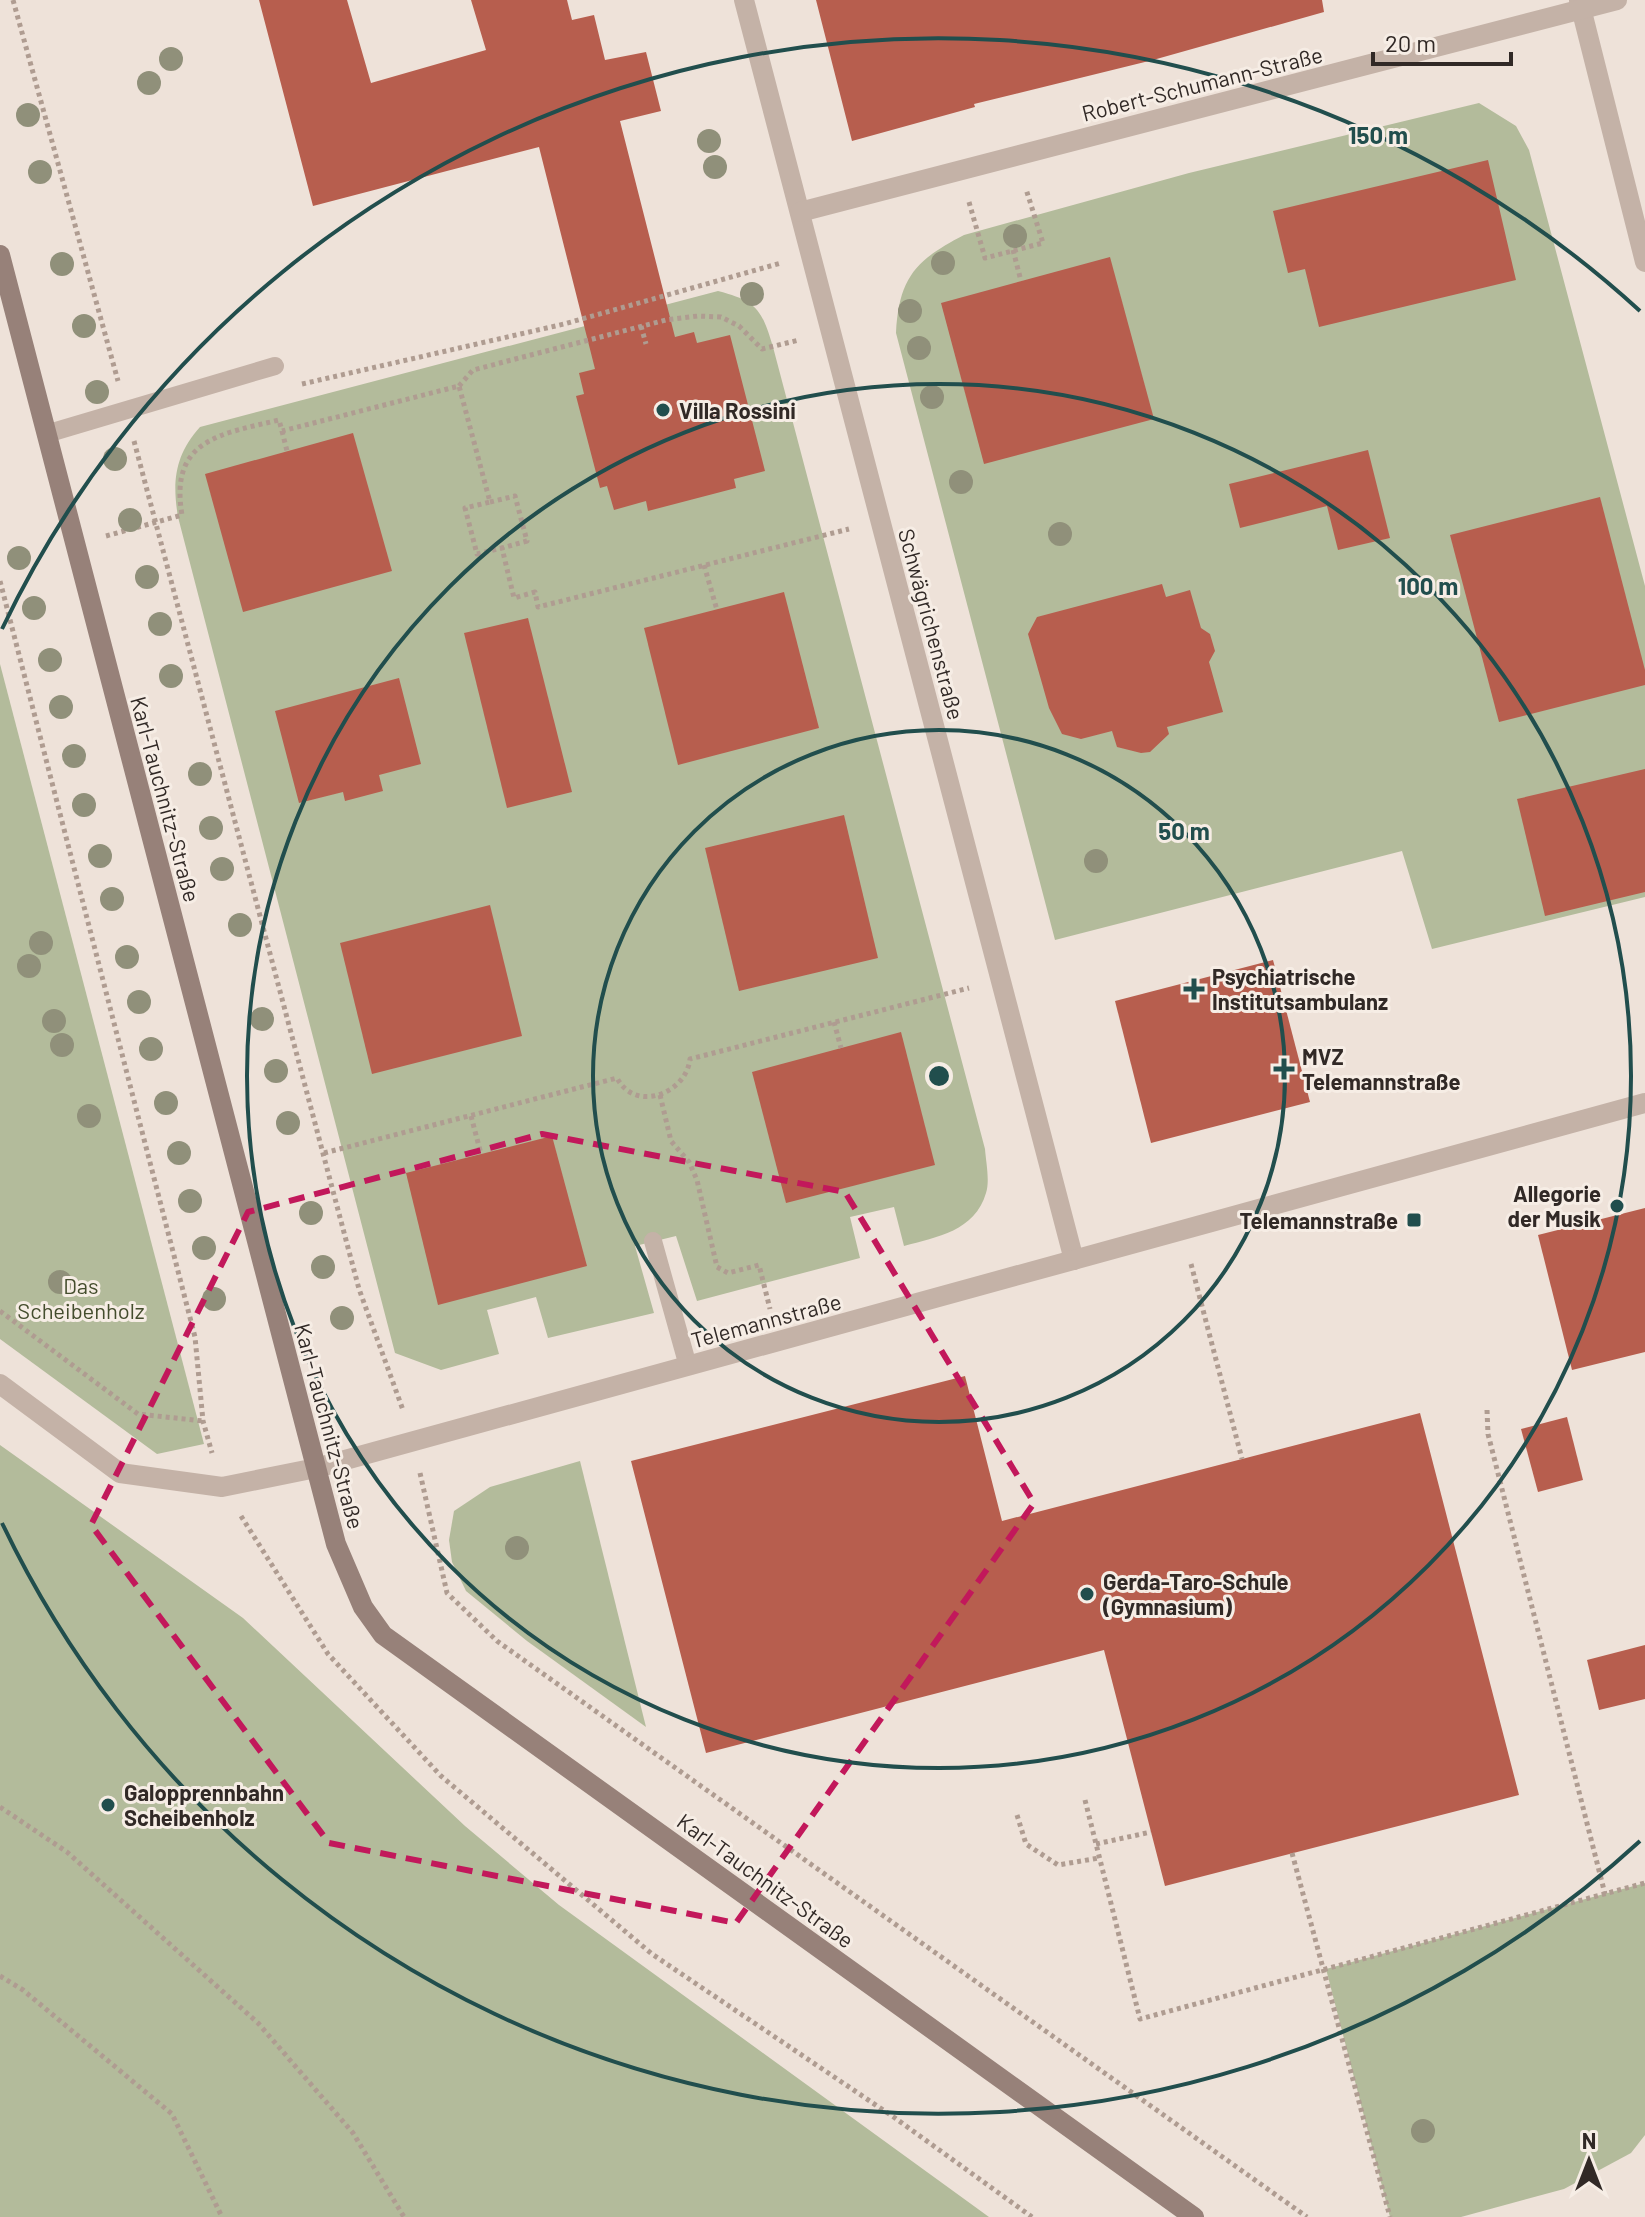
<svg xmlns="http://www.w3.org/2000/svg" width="1645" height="2217" viewBox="0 0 1645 2217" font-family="Barlow,sans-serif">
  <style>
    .green { fill: #b3bb9b }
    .building { fill: #b75e4e }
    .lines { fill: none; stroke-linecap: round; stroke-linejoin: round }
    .path { stroke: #af9c91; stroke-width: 5; stroke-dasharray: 4 4; stroke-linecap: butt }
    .lane { stroke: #c4b2a7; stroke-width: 18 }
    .street { stroke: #c4b2a7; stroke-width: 20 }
    .secondary { stroke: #978179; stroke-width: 20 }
    .tree { fill: #90907a }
    .marked { fill: none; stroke: #c2185b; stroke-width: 6; stroke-dasharray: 16 10; stroke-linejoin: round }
    .ring { fill: none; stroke: #214e4d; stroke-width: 4 }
    .poi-dot { fill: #214e4d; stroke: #f6ede5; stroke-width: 3 }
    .labels { text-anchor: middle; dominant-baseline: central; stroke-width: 6; stroke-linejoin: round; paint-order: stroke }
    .street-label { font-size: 22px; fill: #312926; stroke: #f6ede5 }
    .poi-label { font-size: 22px; font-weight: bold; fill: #312926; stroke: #f6ede5; text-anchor: start }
    .park-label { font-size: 22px; fill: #444d2d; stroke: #f6ede5 }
    .centre { fill: #214e4d; stroke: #f6ede5; stroke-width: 4 }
    .ring-label { font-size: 24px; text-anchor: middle; font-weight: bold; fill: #214e4d; stroke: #f6ede5; stroke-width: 6; stroke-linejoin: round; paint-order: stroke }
  </style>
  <rect width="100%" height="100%" fill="#eee2d9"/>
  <!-- green -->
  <g class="green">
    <path d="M1479,103l37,23 13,24 116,436v311l-213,52 -30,-98 -347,89 -159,-607c3,-56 20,-73 68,-98l225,-62z"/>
    <path d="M718,291c39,10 44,19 55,56l212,802c1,13 5,32 1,44 -11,38 -49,44 -82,53l-10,-39 -44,10 10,41 -163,43 -21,-65 -41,10 19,67 -106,25 -12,-41 -49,13 12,44 -58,16 -46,-17 -217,-836c-6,-36 -3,-62 22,-90z"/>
    <path d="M0,664l204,780 -47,10 -157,-115z"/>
    <path d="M0,1445l243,173 222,208 94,79 430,312h-989z"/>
    <path d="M580,1461l66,266 -119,-86 -61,-50 -14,-29 -3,-22 5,-29 36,-24z"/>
    <path d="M1645,1883v252l-14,18 -67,36 -103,28h-71l-64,-248z"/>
  </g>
  <!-- building -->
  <g class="building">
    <path d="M259,0h88l24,83 115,-33 -15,-50h96l5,20 22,-5 11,45 41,-8 15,59 -41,10 55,216 19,-5 3,11 33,-8 35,136 -31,8 2,9 -88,23 -2,-10 -32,9 -7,-24 -7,2 -24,-92 8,-2 -5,-21 16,-4 -56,-222 -226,59z"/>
    <path d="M816,0h506l2,12 -171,48 -179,44 1,3 -123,34z"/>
    <path d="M1488,160l28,120 -197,47 -14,-58 -17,4 -15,-62z"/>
    <path d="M1110,257l44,162 -170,45 -43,-161z"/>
    <path d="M353,433l39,138 -149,41 -38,-138z"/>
    <path d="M1368,450l22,88 -52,12 -11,-44 -87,22 -11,-44z"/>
    <path d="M1600,497l45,173v15l-146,37 -49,-187z"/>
    <path d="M1162,584l4,13 24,-7 11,38 9,6 5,17 -6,11 14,50 -56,15 2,7 -19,18 -9,1 -24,-6 -5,-16 -31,8 -19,-5 -13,-26 -21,-74 9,-17z"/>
    <path d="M784,592l35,136 -141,37 -34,-137z"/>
    <path d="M528,618l44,174 -65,16 -43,-175z"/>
    <path d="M399,678l22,86 -42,11 4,16 -38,10 -2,-9 -44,11 -24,-92z"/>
    <path d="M1645,769v123l-100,24 -28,-117z"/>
    <path d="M844,815l34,143 -139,33 -34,-143z"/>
    <path d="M490,905l32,131 -150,38 -32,-131z"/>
    <path d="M1273,960l37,142 -159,41 -36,-142z"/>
    <path d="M901,1032l34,133 -149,38 -34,-131z"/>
    <path d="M552,1136l35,130 -149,39 -32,-132z"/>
    <path d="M1645,1208v144l-73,18 -34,-135z"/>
    <path d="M965,1376l37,145 418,-108 99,382 -354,91 -61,-236 -398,103 -75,-292z"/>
    <path d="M1567,1417l16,63 -45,12 -17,-63z"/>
    <path d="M1645,1645v54l-46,11 -12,-50z"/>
  </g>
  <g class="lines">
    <!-- path -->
    <g class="path">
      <path d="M13,0l105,381"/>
      <path d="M969,202l16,56 58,-15 -17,-54"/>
      <path d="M1013,250l8,31"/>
      <path d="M641,326l5,18"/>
      <path d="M302,384l262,-60 217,-61"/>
      <path d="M459,386l14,-16 193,-50 32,-4 23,1 18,9 23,23 37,-9"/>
      <path d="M282,431l5,20"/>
      <path d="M134,441l225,848 44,121"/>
      <path d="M490,502l25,-6 12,45 -25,7"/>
      <path d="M106,536l76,-21c-13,-76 39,-81 97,-95l3,11 177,-45 31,116 -25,6 12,46 25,-6 12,50 21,-6 3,15 311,-78"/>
      <path d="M704,565l13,45"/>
      <path d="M0,581l195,756 8,84 9,32"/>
      <path d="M834,1022l7,26"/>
      <path d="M660,1095l11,46 18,21 8,18 20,87 11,6 31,-8 11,44"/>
      <path d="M471,1116l10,38"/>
      <path d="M324,1153l293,-75c18,35 69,16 73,-19l279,-71"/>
      <path d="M1191,1264l51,195"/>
      <path d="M0,1311l138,103 65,7"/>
      <path d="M1487,1410l1,24 117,460"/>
      <path d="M420,1473l27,120 50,48 810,576"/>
      <path d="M241,1516l87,138 113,122 211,178 243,164 137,99"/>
      <path d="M1085,1800l55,219 505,-136"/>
      <path d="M0,1807l67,45 191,171 95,110 51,84"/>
      <path d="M1017,1815l9,29 32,21 41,-7"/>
      <path d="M1096,1844l55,-12"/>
      <path d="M1292,1853l98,364"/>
      <path d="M0,1976l23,14 149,124 50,103"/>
    </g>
    <!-- lane -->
    <g class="lane">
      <path d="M46,434l229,-68"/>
      <path d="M653,1241l35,125"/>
    </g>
    <!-- street -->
    <g class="street">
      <path d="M744,0l330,1260"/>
      <path d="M1579,0l66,262"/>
      <path d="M800,212l817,-212"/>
      <path d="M0,1384l120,89 102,14 94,-19 1329,-365"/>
    </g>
    <!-- secondary -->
    <path class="secondary" d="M0,255l336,1289 27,63 20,28 811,582"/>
  </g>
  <!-- trees -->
  <g class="tree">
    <circle cx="171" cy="59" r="12"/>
    <circle cx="149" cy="83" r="12"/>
    <circle cx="28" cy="115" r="12"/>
    <circle cx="709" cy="141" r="12"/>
    <circle cx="715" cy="167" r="12"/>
    <circle cx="40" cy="172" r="12"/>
    <circle cx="1015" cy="236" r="12"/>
    <circle cx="943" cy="263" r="12"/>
    <circle cx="62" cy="264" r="12"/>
    <circle cx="752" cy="294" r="12"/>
    <circle cx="910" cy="311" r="12"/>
    <circle cx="84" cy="326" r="12"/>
    <circle cx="919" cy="348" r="12"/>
    <circle cx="97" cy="392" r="12"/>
    <circle cx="932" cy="397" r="12"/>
    <circle cx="115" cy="459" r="12"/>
    <circle cx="961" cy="482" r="12"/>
    <circle cx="130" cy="520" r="12"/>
    <circle cx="1060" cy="534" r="12"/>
    <circle cx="19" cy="558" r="12"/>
    <circle cx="147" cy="577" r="12"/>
    <circle cx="34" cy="608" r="12"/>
    <circle cx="160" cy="624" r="12"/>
    <circle cx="50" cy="660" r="12"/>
    <circle cx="171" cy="676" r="12"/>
    <circle cx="61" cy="707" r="12"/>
    <circle cx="74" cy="756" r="12"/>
    <circle cx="200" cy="774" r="12"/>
    <circle cx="84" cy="805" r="12"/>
    <circle cx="211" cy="828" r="12"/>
    <circle cx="100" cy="856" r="12"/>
    <circle cx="1096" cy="861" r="12"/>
    <circle cx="222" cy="869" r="12"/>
    <circle cx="112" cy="899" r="12"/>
    <circle cx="240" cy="925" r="12"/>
    <circle cx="41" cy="943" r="12"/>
    <circle cx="127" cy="957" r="12"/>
    <circle cx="29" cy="966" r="12"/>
    <circle cx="139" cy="1002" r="12"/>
    <circle cx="262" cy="1019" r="12"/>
    <circle cx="54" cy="1021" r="12"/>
    <circle cx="62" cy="1045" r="12"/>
    <circle cx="151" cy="1049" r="12"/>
    <circle cx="276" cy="1071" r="12"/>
    <circle cx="166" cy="1103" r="12"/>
    <circle cx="89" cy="1116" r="12"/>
    <circle cx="288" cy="1123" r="12"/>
    <circle cx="179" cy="1153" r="12"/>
    <circle cx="190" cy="1201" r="12"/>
    <circle cx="311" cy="1213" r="12"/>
    <circle cx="204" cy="1248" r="12"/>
    <circle cx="323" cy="1267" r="12"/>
    <circle cx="60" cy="1282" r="12"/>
    <circle cx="214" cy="1299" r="12"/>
    <circle cx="342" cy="1318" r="12"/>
    <circle cx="517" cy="1548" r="12"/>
    <circle cx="1423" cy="2131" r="12"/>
  </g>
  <!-- marked area -->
  <path class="marked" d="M542,1134l303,58 189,311 -298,420 -407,-80 -238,-318 157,-313z"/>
  <!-- distance rings -->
  <g class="ring">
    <circle cx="939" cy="1076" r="346"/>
    <circle cx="939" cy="1076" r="692"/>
    <path d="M1640 1841A1038 1038 0 0 1 2 1523M2 629A1038 1038 0 0 1 1640 311"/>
  </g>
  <!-- markers -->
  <g class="poi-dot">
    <circle cx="663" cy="410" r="8"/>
    <path d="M1190 977h8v8h8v8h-8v8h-8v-8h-8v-8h8z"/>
    <path d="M1280 1057h8v8h8v8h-8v8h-8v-8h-8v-8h8z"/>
    <circle cx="1617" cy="1206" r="8"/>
    <rect x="1406" y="1212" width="16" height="16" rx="4"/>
    <circle cx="1087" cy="1594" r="8"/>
    <circle cx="108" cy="1805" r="8"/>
  </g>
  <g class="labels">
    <!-- street labels -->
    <g class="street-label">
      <text transform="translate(1202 83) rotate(-14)">Robert-Schumann-Straße</text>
      <text transform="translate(932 624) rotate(75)">Schwägrichenstraße</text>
      <text transform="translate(166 799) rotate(75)">Karl-Tauchnitz-Straße</text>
      <text transform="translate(766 1320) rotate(-15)">Telemannstraße</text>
      <text transform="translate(330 1426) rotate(75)">Karl-Tauchnitz-Straße</text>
      <text transform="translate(766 1880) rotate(36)">Karl-Tauchnitz-Straße</text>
    </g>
    <!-- poi labels -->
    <g class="poi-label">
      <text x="679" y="410">Villa Rossini</text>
      <text x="1212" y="976">Psychiatrische<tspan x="1212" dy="25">Institutsambulanz</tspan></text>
      <text x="1302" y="1056">MVZ<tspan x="1302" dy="25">Telemannstraße</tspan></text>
      <text x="1601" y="1193" text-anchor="end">Allegorie<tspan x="1601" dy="25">der Musik</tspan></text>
      <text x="1398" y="1220" text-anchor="end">Telemannstraße</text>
      <text x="1103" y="1581">Gerda-Taro-Schule<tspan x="1103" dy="25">(Gymnasium)</tspan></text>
      <text x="124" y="1792">Galopprennbahn<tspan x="124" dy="25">Scheibenholz</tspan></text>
    </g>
    <!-- park labels -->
    <g class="park-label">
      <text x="81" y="1285">Das<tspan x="81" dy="25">Scheibenholz</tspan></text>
    </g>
  </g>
  <circle cx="939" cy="1076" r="12" class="centre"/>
  <g class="ring-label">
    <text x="1378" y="144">150 m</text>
    <text x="1428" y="595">100 m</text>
    <text x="1184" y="840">50 m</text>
  </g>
  <!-- north arrow -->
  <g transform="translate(1589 2161)" stroke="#f6ede5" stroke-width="6" paint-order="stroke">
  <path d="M0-6L14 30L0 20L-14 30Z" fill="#312926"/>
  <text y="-12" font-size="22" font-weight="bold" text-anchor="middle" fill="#312926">N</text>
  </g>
  <!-- scale -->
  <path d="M1373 52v12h138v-12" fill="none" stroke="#312926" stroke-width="4"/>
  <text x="1385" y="52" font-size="24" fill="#312926" stroke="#f6ede5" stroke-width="6" paint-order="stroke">20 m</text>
</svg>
